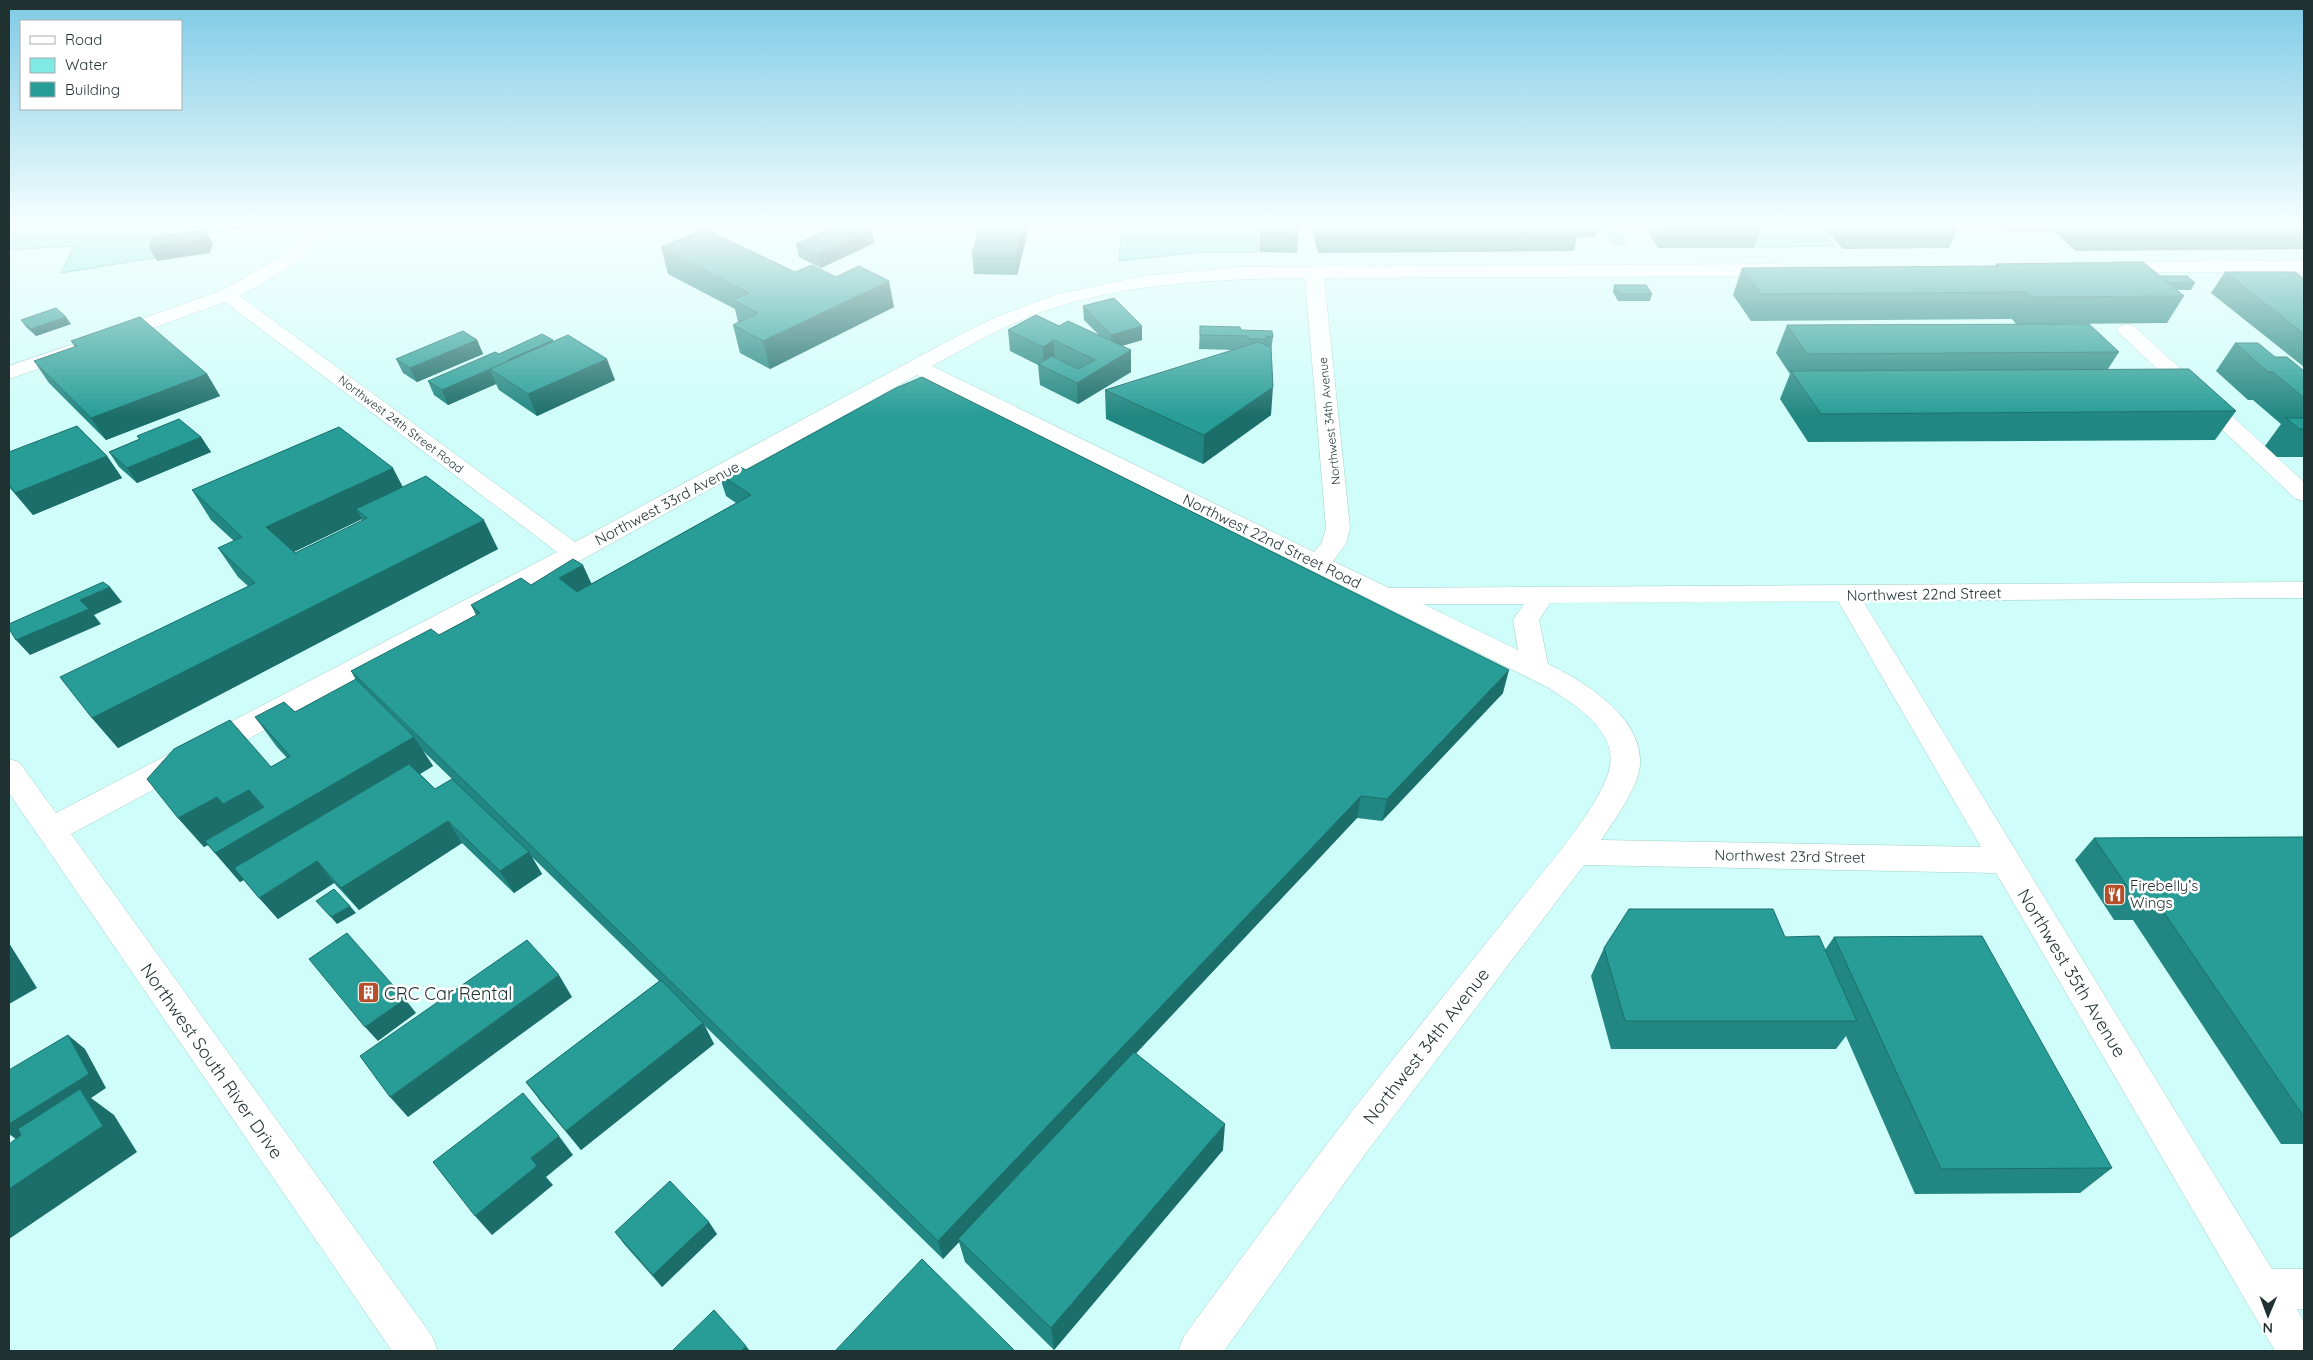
<svg xmlns="http://www.w3.org/2000/svg" width="2313" height="1360" viewBox="0 0 2313 1360" font-family="Quicksand,sans-serif">
  <style>
    .built { fill: #cffdf9 }
    .water { fill: #7feae3; stroke: #62b3ae }
    .lines { fill: none; stroke-linecap: round; stroke-linejoin: round }
    .minor-casing { stroke: #a1cfcb; stroke-width: 1 }
    .minor { fill: #fff; fill-rule: evenodd }
    .wall { fill: #228782; fill-rule: evenodd }
    .shaded-wall { fill: #1c6e6a }
    .building { fill: #289d97; stroke: #1c6e6a }
    .labels { text-anchor: middle; dominant-baseline: central; stroke-width: 5; stroke-linejoin: round; paint-order: stroke }
    .far-street-label { font-size: 12px; fill: #1f3231; stroke: #fff }
    .street-label { font-size: 15px; fill: #1f3231; stroke: #fff }
    .poi-label { font-size: 15px; fill: #1f3231; stroke: #fff; text-anchor: start }
    .near-street-label { font-size: 18px; fill: #1f3231; stroke: #fff }
    .near-poi-label { font-size: 18px; fill: #1f3231; stroke: #fff; text-anchor: start }
  </style>
  <rect width="100%" height="100%" fill="#ecfffd"/>
  <!-- built -->
  <path class="built" d="M259,226h863l-3,35 83,-9h54l2,-26h343l4,6 22,12 -10,-18h124l95,20 -17,-20h485v1125h-2295v-1101l65,-4 -13,27 98,-33z"/>
  <!-- water -->
  <g class="water">
    <path d="M9,226h250l-100,14 -5,18 -93,15 13,-27 -65,4z"/>
    <path d="M1122,226h136l-1,26h-55l-83,9z"/>
    <path d="M1601,226h16l10,18h-13z"/>
    <path d="M1741,226h78l17,20 -79,1z"/>
  </g>
  <g class="lines">
    <defs>
      <g id="minor">
        <path d="M318,226h19l-47,41 -50,29 335,246 375,-202 46,-23 62,-23 87,-18 96,-9 539,-3 7,2 2,4 -2,4 -7,2 -456,2 26,250 -4,16 -13,17 56,27 915,-6v16l-441,3 409,668h32v40h-7l7,13v29h-29l-279,-478 -412,-8 -218,288 -142,198h-46l6,-15c65,-88 130,-177 198,-263 46,-57 91,-114 137,-171 24,-30 85,-100 91,-136 6,-37 -36,-62 -63,-79l-630,-312 -334,184 -512,275 361,502 6,15h-46l-383,-558v-34l10,3 37,51 501,-261 -332,-250 -106,38 -7,2 -7,-2 -3,-4 3,-4 115,-41 58,-32zM1305,278l21,250 -5,16 -7,8 -382,-186c42,-23 85,-48 131,-61 78,-23 162,-26 242,-27zM1838,601l143,246 -380,-7c13,-19 37,-52 39,-75 3,-48 -55,-83 -92,-101l-9,-44 11,-17zM1423,604h101l-11,16 5,30z"/>
        <path d="M2113,262l191,-1v11h-198l-2,-4 2,-4z"/>
        <path d="M2127,324l7,2 170,156v19l-8,-2 -176,-165 -3,-4 3,-4z"/>
        <path d="M71,345l7,2 3,4 -3,4 -69,24v-13z"/>
      </g>
    </defs>
    <!-- minor casing -->
    <use href="#minor" class="minor-casing"/>
    <!-- minor -->
    <use href="#minor" class="minor"/>
  </g>
  <!-- wall -->
  <g class="wall">
    <path d="M980,226h46l1,10 -10,39 -43,-1 -2,-20z"/>
    <path d="M1261,226l37,13 -1,14 -38,-1z"/>
    <path d="M1311,226h288l-3,11h-19l-3,14 -256,2z"/>
    <path d="M1644,226h115l2,2 -7,20h-96z"/>
    <path d="M1822,226h133l3,3 -9,19 -106,1z"/>
    <path d="M2001,226h303v23l-228,2 -23,-20h-46z"/>
    <path d="M874,243l-53,25 -22,-11 -3,-13z"/>
    <path d="M661,247l134,25 99,35 -124,62 -30,-16 -7,-28 5,-3 -3,-13 -67,-35z"/>
    <path d="M1996,264l164,12 35,7 -4,7h-14l7,6 -17,27 -108,1 60,28 -11,17 128,42 -21,29 -407,2 -28,-43 10,-25 -14,-21 11,-28 229,-1 -4,-5 -261,2 -18,-26 9,-27 253,-2z"/>
    <path d="M2225,272l79,7v88l-93,-74z"/>
    <path d="M1614,285l38,9 -2,7h-32l-5,-9z"/>
    <path d="M1083,306l59,20v14l-20,6 9,26 -53,32 -38,-19 -2,-20 -28,-14 -2,-21 51,-4 40,9 -15,-15z"/>
    <path d="M21,320l50,4 -35,12 -10,-9z"/>
    <path d="M1200,326l41,4 32,7 -2,14v64l-68,49 -97,-45 -1,-29 128,-40 -34,-1z"/>
    <path d="M477,340l6,14 -66,28 -14,-9 -7,-14z"/>
    <path d="M71,341l136,33 13,22 -114,44 -57,-57 -15,-22 41,-14z"/>
    <path d="M554,342l61,38 -78,36 -38,-26 -3,-6 -48,21 -14,-10 -6,-14 71,-27z"/>
    <path d="M2235,343l40,14 29,14v86h-27l-12,-11 16,-22 -28,-24h-5l-32,-29z"/>
    <path d="M137,436l64,1 10,15 -74,31 -18,-16 -10,-15 30,-13z"/>
    <path d="M9,452l98,4 15,22 -89,37 -24,-28z"/>
    <path d="M746,470l757,223 -121,128 -25,-3 -221,235 87,97 -169,200 -89,-88 -6,-20 -16,17 -238,-233 9,18 -133,106 -40,-48 -15,-20 133,-101 -127,-124 10,17 -28,19 -52,-50 -103,67 -25,-27 -56,36 -34,-39 -4,2 -32,-37 -4,2 -26,-29 109,-60 -10,-11 -22,-30 40,-5 61,-32 -5,-9 88,-36 37,-20 -5,-10 60,-20 60,-1 145,-81 -10,-7 -7,-22zM423,751l29,28 -17,10 -15,-15 13,-8z"/>
    <path d="M402,487l96,62 -380,199 -26,-30 156,-132 -10,-9 -20,-29 16,-7 -23,-21 -19,-30zM362,519v2l-67,32 -1,-1z"/>
    <path d="M2304,837v307h-23l-148,-224h-19l-39,-60 19,-22z"/>
    <path d="M1785,937l40,13 9,-13 278,231 -32,25 -165,1 -69,-158 -10,13h-225l-20,-73 13,-28z"/>
    <path d="M615,1232l102,2 -55,53 -38,-43z"/>
  </g>
  <!-- shaded-wall -->
  <g class="shaded-wall">
    <path d="M1023,226h3l1,10 -10,39 -1,-21z"/>
    <path d="M205,230l8,13 -3,10 -53,8 -8,-14z"/>
    <path d="M872,230l2,13 -53,25 -3,-14z"/>
    <path d="M889,281l5,26 -124,62 -7,-28z"/>
    <path d="M66,317l5,7 -35,12 -5,-7z"/>
    <path d="M1142,326v14l-31,9v-14z"/>
    <path d="M477,340l6,14 -66,28 -7,-14z"/>
    <path d="M553,340l5,14 -68,15 18,-9z"/>
    <path d="M1054,340l1,22 -11,6 -1,-21z"/>
    <path d="M1131,350v22l-53,32 -1,-21z"/>
    <path d="M607,359l8,21 -78,36 -9,-22z"/>
    <path d="M490,370l6,14 -48,21 -6,-15z"/>
    <path d="M207,374l13,22 -114,44 -15,-22z"/>
    <path d="M1273,387l-2,28 -68,49 1,-29z"/>
    <path d="M201,437l10,15 -74,31 -10,-15z"/>
    <path d="M107,456l15,22 -89,37 -18,-22z"/>
    <path d="M393,468l15,29 -52,12 6,10 -77,37 -19,-29z"/>
    <path d="M484,520l14,29 -380,199 -26,-30z"/>
    <path d="M583,565l10,22 -24,13 -10,-22z"/>
    <path d="M110,587l12,15 -28,13 7,9 -71,31 -14,-15 64,-40z"/>
    <path d="M1509,670l-6,23 -121,128 5,-22z"/>
    <path d="M414,737l19,29 -193,116 -25,-29z"/>
    <path d="M249,790l23,29 -31,7 -37,21 -26,-29 39,-21z"/>
    <path d="M1361,796l-4,22 -397,423 -2,-2 1,3 -16,17 -5,-18z"/>
    <path d="M448,821l14,22 -103,67 -18,-22z"/>
    <path d="M529,852l13,22 -28,19 -14,-22z"/>
    <path d="M317,861l17,22 -56,36 -19,-21z"/>
    <path d="M350,906l6,7 -19,11 -6,-7z"/>
    <path d="M9,943l28,45 -28,16z"/>
    <path d="M559,975l13,22 -164,120 -18,-20z"/>
    <path d="M405,999l11,14 -38,28 -13,-14z"/>
    <path d="M703,1023l11,21 -133,106 -15,-19z"/>
    <path d="M68,1035l17,14 21,39 -15,10 23,17 23,37 -128,87v-50l11,-47 -11,-8v-10z"/>
    <path d="M1225,1124l-2,26 -169,200 -3,-22z"/>
    <path d="M559,1136l14,19 -27,22 7,8 -61,50 -17,-19 56,-58z"/>
    <path d="M709,1222l8,12 -55,53 -9,-12z"/>
    <path d="M746,1346l4,5h-9z"/>
  </g>
  <!-- building -->
  <g class="building">
    <path d="M837,226h26l9,4 -54,24 -22,-10z"/>
    <path d="M980,226h43l-7,28h-44z"/>
    <path d="M1261,226h36l1,13 -38,-1z"/>
    <path d="M1320,226h146l-146,1z"/>
    <path d="M1663,226h96l2,2h-97z"/>
    <path d="M1848,226h107l3,3h-107z"/>
    <path d="M705,229l90,43 17,-7 24,12 23,-11 30,15 -126,60 -30,-16 25,-12 -25,-13 16,-7 -88,-46z"/>
    <path d="M205,230l-3,9 -53,8 4,-10z"/>
    <path d="M2143,262l41,34 -153,1 -5,-5 -265,2 -19,-26 257,-2 -3,-2z"/>
    <path d="M2225,272h70l9,7v55z"/>
    <path d="M2160,276h27l8,7h-26z"/>
    <path d="M1614,285h32l6,9h-32z"/>
    <path d="M1114,298l28,28 -31,9 -28,-29z"/>
    <path d="M56,308l10,9 -35,12 -10,-9z"/>
    <path d="M1036,315l23,11 9,-5 63,29 -54,33 -39,-19 14,-8 26,13 17,-9 -41,-20 -11,7 -35,-17z"/>
    <path d="M140,317l67,57 -116,44 -57,-57 43,-15 -6,-5z"/>
    <path d="M2089,324l30,28 -312,2 -20,-29z"/>
    <path d="M1200,326l40,1 1,3 31,1 1,6 -7,-1 1,3h-19v-3l-48,-1z"/>
    <path d="M463,331l14,9 -67,28 -14,-9z"/>
    <path d="M542,334l11,6 -45,20 1,1 -19,8 -48,21 -14,-9 67,-29 4,2z"/>
    <path d="M568,335l39,24 -79,35 -38,-25z"/>
    <path d="M1258,342l13,5 2,40 -69,48 -99,-45z"/>
    <path d="M2235,343h23l17,14h12l17,14v27l-31,-26h-5z"/>
    <path d="M2189,369l47,42 -415,3 -30,-43z"/>
    <path d="M922,377l587,293 -122,129 -26,-3 -423,445 -587,-570 80,-42 8,6 41,-22 -9,-8 50,-27 10,7 42,-26 10,6 -24,13 18,14 174,-97 -32,-21 17,-9 10,5 150,-82z"/>
    <path d="M2286,418h18v11h-5z"/>
    <path d="M179,419l22,18 -74,31 -18,-16 31,-13 -3,-3z"/>
    <path d="M77,426l30,30 -92,37 -6,-8v-33z"/>
    <path d="M339,427l54,41 -127,59 29,26 72,-35 -11,-9 70,-33 58,44 -392,198 -32,-41 195,-94 -37,-35 24,-11 -50,-47z"/>
    <path d="M103,582l7,5 -30,13 9,9 -73,31 -7,-11v-5z"/>
    <path d="M356,679l58,58 -199,116 -10,-12 59,-34 -15,-17 -26,14 -6,-7 -39,21 -31,-39 27,-30 56,-29 41,47 19,-11 -35,-39 29,-15 11,10z"/>
    <path d="M409,764l26,25 17,-10 77,73 -29,19 -52,-50 -107,67 -24,-27 -58,37 -25,-30z"/>
    <path d="M2304,837v280l-150,-219h-19l-41,-60z"/>
    <path d="M334,889l16,17 -19,11 -15,-16z"/>
    <path d="M1629,909h144l12,28 34,-1 38,85h-232l-21,-73z"/>
    <path d="M347,933l58,66 -40,28 -56,-68z"/>
    <path d="M1982,936l130,232 -171,1 -107,-232z"/>
    <path d="M527,940l32,35 -169,122 -30,-41z"/>
    <path d="M661,980l42,43 -137,108 -40,-49z"/>
    <path d="M68,1035l21,39 -80,50v-54z"/>
    <path d="M1134,1052l91,72 -174,204 -93,-89z"/>
    <path d="M80,1089l23,37 -94,63v-45l12,-9 -3,-6z"/>
    <path d="M523,1093l36,43 -28,22 6,8 -62,50 -42,-54z"/>
    <path d="M670,1181l39,41 -56,53 -38,-43z"/>
    <path d="M922,1259l93,92h-180z"/>
    <path d="M714,1310l32,36 -5,5h-69z"/>
  </g>
  <!-- sky -->
  <linearGradient id="sky" x2="0" y2="1"><stop stop-color="#7ecae6"/><stop offset="0.54" stop-color="#f6fffe"/><stop offset="1" stop-color="#f6fffe" stop-opacity="0"/></linearGradient>
  <rect width="2313" height="416" fill="url(#sky)"/>
  <!-- icons -->
  <defs>
    <symbol id="restaurant-square" viewBox="-11 -11 22 22"><rect x="-9" y="-9" width="18" height="18" rx="4" fill="#b64f29" stroke="#fff"/><path d="M-5-6h1v4h1v-4h1v4h1v-4h1v5L-1.5 .5V6h-2V.5L-5-1ZM5-6V6H3V1.5H1.5Q1.5-4 5-6Z" fill="#fff"/></symbol>
    <symbol id="building-square" viewBox="-11 -11 22 22"><rect x="-9" y="-9" width="18" height="18" rx="4" fill="#b64f29" stroke="#fff"/><path d="M-4-6H4V6H1V3H-1V6H-4ZM-2.5-4.3h1.7v1.8h-1.7ZM.8-4.3h1.7v1.8H.8ZM-2.5-1h1.7V.8h-1.7ZM.8-1h1.7V.8H.8Z" fill="#fff"/></symbol>
  </defs>
  <g fill-rule="evenodd">
    <use href="#restaurant-square" x="2102" y="882" width="25" height="25"/>
    <use href="#building-square" x="356" y="980" width="25" height="25"/>
  </g>
  <g class="labels">
    <!-- far-street labels -->
    <g class="far-street-label">
      <text transform="translate(1329 421) rotate(-96)">Northwest 34th Avenue</text>
      <text transform="translate(401 424) rotate(37)">Northwest 24th Street Road</text>
    </g>
    <!-- street labels -->
    <g class="street-label">
      <text transform="translate(667 503) rotate(-28)">Northwest 33rd Avenue</text>
      <text transform="translate(1272 541) rotate(26)">Northwest 22nd Street Road</text>
      <text transform="translate(1924 594) rotate(-1)">Northwest 22nd Street</text>
      <text transform="translate(1790 856) rotate(1)">Northwest 23rd Street</text>
    </g>
    <!-- poi labels -->
    <g class="poi-label">
      <text x="2130" y="885">Firebelly’s<tspan x="2130" dy="17">Wings</tspan></text>
    </g>
    <!-- near-street labels -->
    <g class="near-street-label">
      <text transform="translate(2072 973) rotate(59)">Northwest 35th Avenue</text>
      <text transform="translate(1426 1046) rotate(-52)">Northwest 34th Avenue</text>
      <text transform="translate(212 1061) rotate(55)">Northwest South River Drive</text>
    </g>
    <!-- near-poi labels -->
    <g class="near-poi-label">
      <text x="384" y="993">CRC Car Rental</text>
    </g>
  </g>
  <!-- border -->
  <rect width="2313" height="1360" fill="none" stroke="#1f3231" stroke-width="20"/>
  <!-- legend -->
  <rect x="20" y="20" width="162" height="90" fill="#ffffff" stroke="#a5adad"/>
  <rect x="30" y="36" width="25" height="8" fill="#ffffff" stroke="#a5adad"/>
  <text x="65" y="45" font-size="15" fill="#1f3231">Road</text>
  <rect x="30" y="58" width="25" height="15" fill="#7feae3" stroke="#a5adad"/>
  <text x="65" y="70" font-size="15" fill="#1f3231">Water</text>
  <rect x="30" y="82" width="25" height="15" fill="#289d97" stroke="#a5adad"/>
  <text x="65" y="95" font-size="15" fill="#1f3231">Building</text>
  <!-- north arrow -->
  <g transform="translate(2268 1315) rotate(181)" stroke="#ffffff" stroke-width="4" paint-order="stroke">
  <path d="M0-4L9 19L0 12L-9 19Z" fill="#1f3231"/>
  <text y="-8" font-size="14" font-weight="bold" text-anchor="middle" fill="#1f3231">N</text>
  </g>
</svg>
